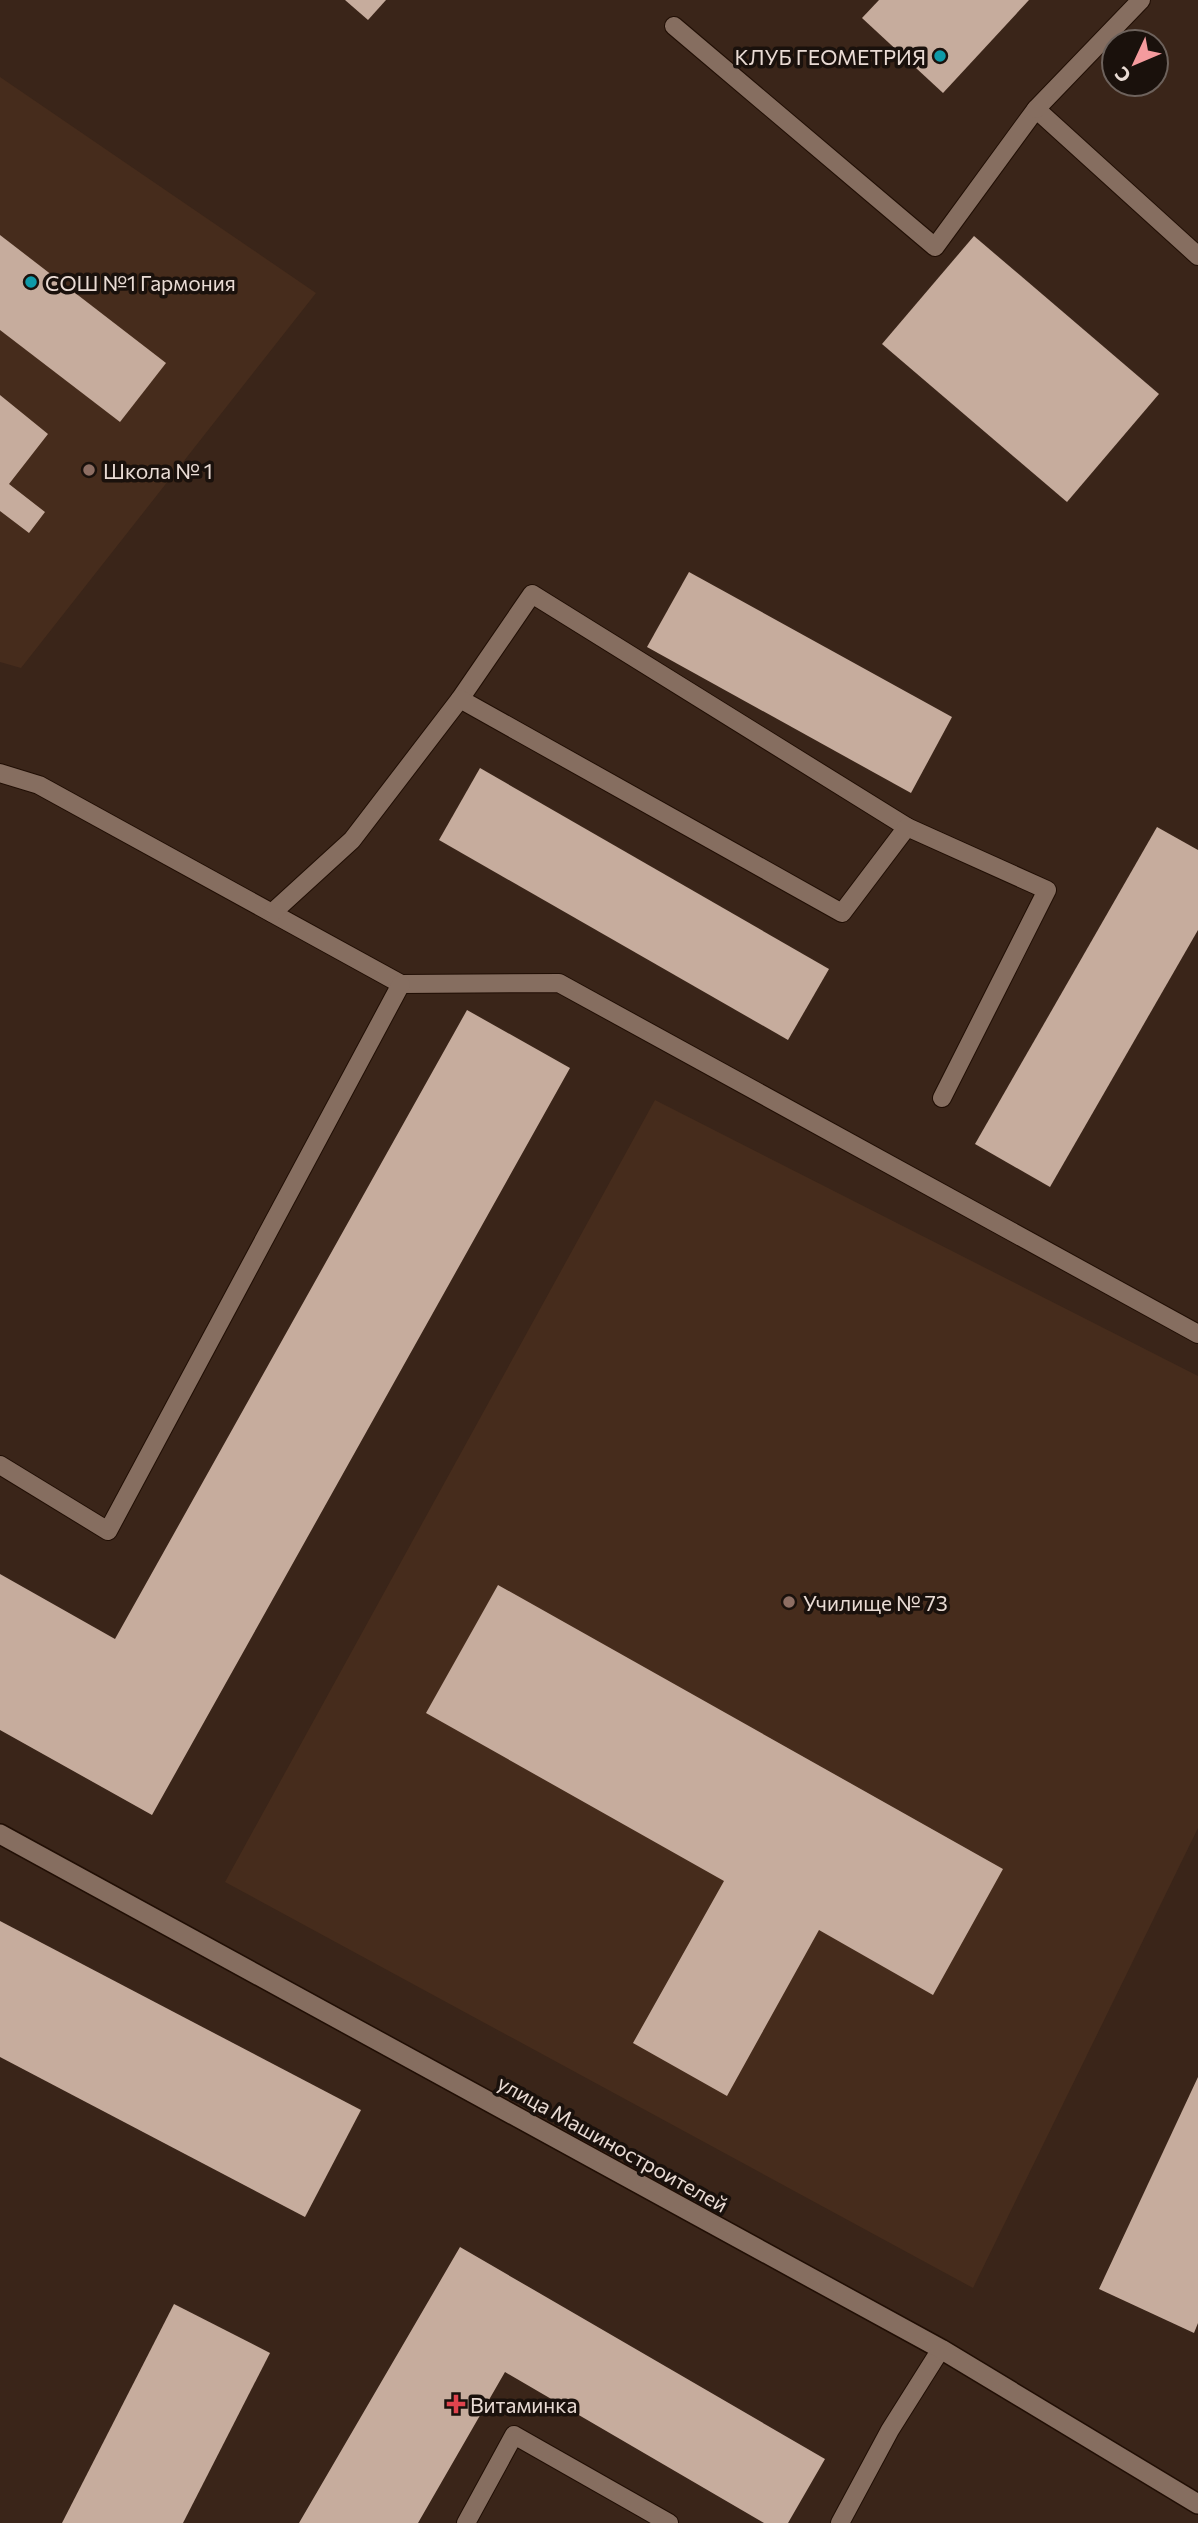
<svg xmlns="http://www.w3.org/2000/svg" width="1198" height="2523" viewBox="0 0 1198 2523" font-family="Commissioner,sans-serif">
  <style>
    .built { fill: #462c1c }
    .building { fill: #c6ac9d }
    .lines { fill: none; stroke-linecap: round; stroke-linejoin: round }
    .service-casing { stroke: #200e04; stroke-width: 20 }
    .tertiary-casing { stroke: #200e04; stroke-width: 22 }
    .service { stroke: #866e60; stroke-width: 18 }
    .tertiary { stroke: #866e60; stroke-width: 19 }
    .culture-dot { fill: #0f9aa8; stroke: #1a110c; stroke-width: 2.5 }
    .education-dot { fill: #8d6e63; stroke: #1a110c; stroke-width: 2.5 }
    .health-dot { fill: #e0444e; stroke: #1a110c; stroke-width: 2.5 }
    .labels { text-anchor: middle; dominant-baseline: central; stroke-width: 7; stroke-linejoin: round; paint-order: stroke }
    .poi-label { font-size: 21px; fill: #e9dbd4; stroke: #1a110c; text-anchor: start }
    .street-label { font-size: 21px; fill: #e9dbd4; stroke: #1a110c }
  </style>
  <rect width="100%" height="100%" fill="#3a2519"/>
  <!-- built -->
  <g class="built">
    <path d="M0,77l316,216 -295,375 -21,-6z"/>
    <path d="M655,1100l543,276v452l-225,460 -748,-406z"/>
  </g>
  <!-- building -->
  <g class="building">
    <path d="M345,0h41l-18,20z"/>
    <path d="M879,0h150l-86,93 -81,-75z"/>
    <path d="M0,235l166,128 -46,59 -120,-92z"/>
    <path d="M974,236l185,158 -92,108 -185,-158z"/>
    <path d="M0,395l48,39 -39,50 36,28 -16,21 -29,-22z"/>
    <path d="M689,572l263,145 -41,76 -264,-146z"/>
    <path d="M480,768l349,201 -41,71 -349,-200z"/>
    <path d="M1157,827l41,23v80l-148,257 -75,-43z"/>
    <path d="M467,1010l103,58 -418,747 -152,-85v-156l115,65z"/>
    <path d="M498,1585l505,284 -70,126 -114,-65 -92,166 -94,-53 91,-162 -298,-168z"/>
    <path d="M0,1921l361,189 -56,107 -305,-160z"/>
    <path d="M1198,2077v246l-4,10 -95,-44z"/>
    <path d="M460,2247l365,212 -37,64h-24l-259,-151 -87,151h-119z"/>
    <path d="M174,2304l96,49 -87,170h-121z"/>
  </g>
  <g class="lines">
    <defs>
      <g id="service">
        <path d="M674,26l261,221 101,-138 162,147"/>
        <path d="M1036,109l105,-109"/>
        <path d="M460,699l72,-105 375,233"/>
        <path d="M0,773l39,12 362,199 158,-1 639,351"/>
        <path d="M272,913l80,-73 108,-141 382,214 65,-86 140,63 -105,208"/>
        <path d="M0,1465l108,66 293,-547"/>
        <path d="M466,2523l48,-88 155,88"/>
        <path d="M840,2523l50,-93 51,-81"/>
      </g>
      <path id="tertiary" d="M0,1834l941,515 257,155"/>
    </defs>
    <!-- service casing -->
    <use href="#service" class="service-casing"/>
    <!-- tertiary casing -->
    <use href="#tertiary" class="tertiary-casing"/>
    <!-- service -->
    <use href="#service" class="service"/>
    <!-- tertiary -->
    <use href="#tertiary" class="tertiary"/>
  </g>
  <!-- markers -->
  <g class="culture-dot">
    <circle cx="940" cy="56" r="7"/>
    <circle cx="31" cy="282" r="7"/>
  </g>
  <g class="education-dot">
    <circle cx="89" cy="470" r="7"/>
    <circle cx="789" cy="1602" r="7"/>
  </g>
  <path class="health-dot" d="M452.5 2393.5h7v7h7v7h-7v7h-7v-7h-7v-7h7z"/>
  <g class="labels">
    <!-- poi labels -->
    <g class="poi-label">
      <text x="926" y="56" text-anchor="end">КЛУБ ГЕОМЕТРИЯ</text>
      <text x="45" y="282">СОШ №1 Гармония</text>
      <text x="103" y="470">Школа № 1</text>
      <text x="803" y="1602">Училище № 73</text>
      <text x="470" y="2404">Витаминка</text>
    </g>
    <!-- street labels -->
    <g class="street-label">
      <text transform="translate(613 2143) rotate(29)">улица Машиностроителей</text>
    </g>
  </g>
  <!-- north arrow -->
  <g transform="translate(1135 63) rotate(226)"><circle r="33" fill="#1a110c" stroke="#6d625c" stroke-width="2"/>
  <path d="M0-5L12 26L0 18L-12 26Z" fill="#f59b9e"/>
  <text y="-10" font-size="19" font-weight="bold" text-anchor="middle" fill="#e9dbd4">С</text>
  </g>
</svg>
